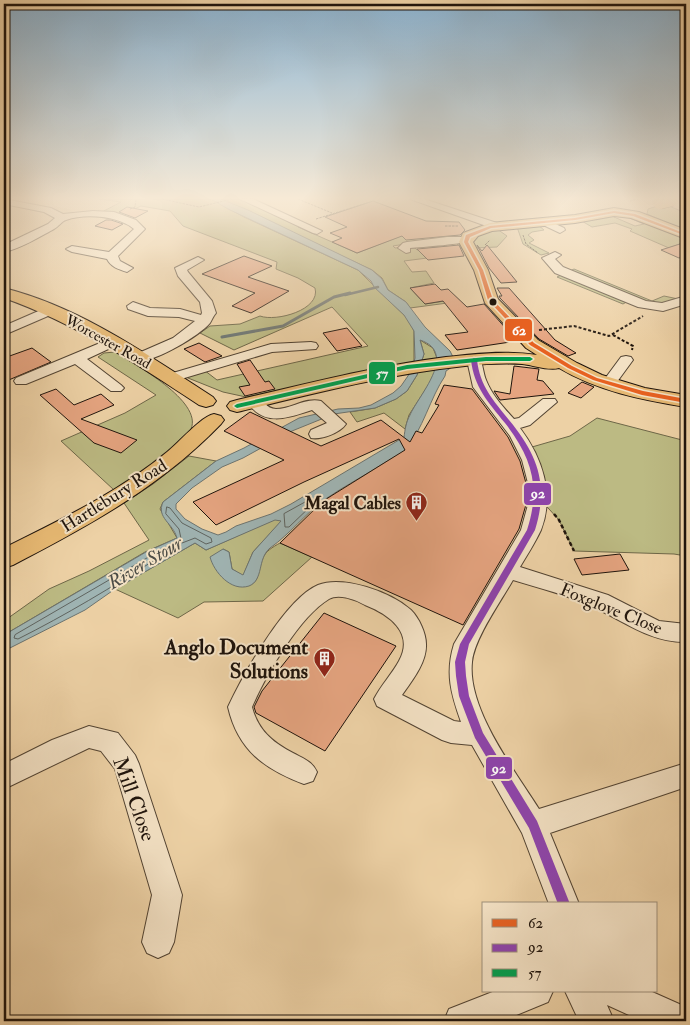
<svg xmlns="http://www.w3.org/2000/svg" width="690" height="1025" viewBox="0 0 690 1025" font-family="'IM FELL Double Pica',serif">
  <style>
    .green { fill: #bcba83; stroke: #6e6748 }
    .water { fill: #9fb4b3; stroke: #6c7470; fill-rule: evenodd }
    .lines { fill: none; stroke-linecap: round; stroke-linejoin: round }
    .shore { stroke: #5f6460; stroke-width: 1 }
    .stream-far1 { stroke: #6c7470; stroke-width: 2.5 }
    .stream { stroke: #6c7470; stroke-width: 3 }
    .building { fill: #e5a480; stroke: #1f140c }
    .minor-casing { stroke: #524332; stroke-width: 2 }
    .major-casing { stroke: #1f140c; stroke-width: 2 }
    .path-far2 { stroke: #1f140c; stroke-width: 1; stroke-dasharray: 2.5 1; stroke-linecap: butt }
    .path-far1 { stroke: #1f140c; stroke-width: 2; stroke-dasharray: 3 2; stroke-linecap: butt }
    .path { stroke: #1f140c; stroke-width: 2.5; stroke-dasharray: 4 2.5; stroke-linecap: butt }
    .minor { fill: #f3e1c4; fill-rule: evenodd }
    .major { fill: #e6b872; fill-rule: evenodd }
    .major-bridge-casing { stroke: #1f140c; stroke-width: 15; stroke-linecap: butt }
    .major-bridge { stroke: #e6b872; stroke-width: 14 }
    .bus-1-casing { stroke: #f3e1c4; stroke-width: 3 }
    .bus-2-casing { stroke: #f3e1c4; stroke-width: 3 }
    .bus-3-casing { stroke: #f3e1c4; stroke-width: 3 }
    .bus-1 { fill: #e76121; fill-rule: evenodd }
    .bus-2 { fill: #8e44ad; fill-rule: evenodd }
    .bus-3 { fill: #029f4e; fill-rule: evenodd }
    .bus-dot { fill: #1f140c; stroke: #f3e1c4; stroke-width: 2 }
    .labels { text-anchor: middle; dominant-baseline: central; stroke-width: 4; stroke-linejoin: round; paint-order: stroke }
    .far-street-label { font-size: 15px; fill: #1f140c; stroke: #f3e1c4 }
    .street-label { font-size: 18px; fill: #1f140c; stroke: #f3e1c4 }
    .poi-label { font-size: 18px; font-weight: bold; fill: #1f140c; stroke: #f3e1c4; text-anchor: end }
    .water-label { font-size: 19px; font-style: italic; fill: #4c4c46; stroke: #f3e1c4 }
    .near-poi-label { font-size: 21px; font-weight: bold; fill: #1f140c; stroke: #f3e1c4; text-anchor: end }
    .near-street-label { font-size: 21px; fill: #1f140c; stroke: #f3e1c4 }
    .line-badge { stroke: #f3e1c4; stroke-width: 2 }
    .badge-label { font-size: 14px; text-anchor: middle; font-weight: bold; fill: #fff }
  </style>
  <rect width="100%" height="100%" fill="#edd1a5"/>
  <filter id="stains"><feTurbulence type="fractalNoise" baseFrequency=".004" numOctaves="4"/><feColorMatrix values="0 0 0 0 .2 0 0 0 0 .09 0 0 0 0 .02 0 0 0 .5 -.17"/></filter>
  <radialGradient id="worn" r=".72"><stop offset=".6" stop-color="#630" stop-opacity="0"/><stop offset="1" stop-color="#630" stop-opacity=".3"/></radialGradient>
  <!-- green -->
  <g class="green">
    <path d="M99,199h112l33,18 114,53 51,50 5,11v31l-168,35 -23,-5 -35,-14 -4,-3 20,-5 13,10 151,-34 -36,-39 -98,43 -34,-17 10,-7 30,-2 20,-8c16,6 61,-6 55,-28l-17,-10 -22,-9 1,-7 -94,-36 -13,-15 -29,-5 -20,9 -21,-2 21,-11z"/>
    <path d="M221,199h21l60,26 -4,2 59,26 62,-24 35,1 5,3 -1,2 -65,11 2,2 18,-2 4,4 23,-4 -4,-4 13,-1 12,2 7,12 -13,-13 -11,1 12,14 -7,-4 -7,1 1,2 -39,5 8,11 14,-1 8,12 -24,5 15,16 27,-4 3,2 -45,6 -4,-6 -18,-12 -6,-12 -10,-8z"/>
    <path d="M664,204l22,9v7l-5,1 5,3v7l-39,-17 1,-5z"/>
    <path d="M622,214l-8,3 21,9 9,-2 -19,-8 2,-1 59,24v8l-6,-3 -11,4 -39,-17 2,-2 -17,-6 -23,4 -12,-7z"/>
    <path d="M538,225l6,5 -12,2 -4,3 6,5 -5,3 20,10 -8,2 -18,-11 -6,-17z"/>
    <path d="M497,229l10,7 -10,11 -23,1 -2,-10z"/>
    <path d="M574,269l78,32 12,-5 19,4 -12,5 -41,-5 -7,4 -66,-27z"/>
    <path d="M420,340l13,8 4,10 -1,15 -27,42 -4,14 -21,-16 -27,9 -7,-10 25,-4 21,-9 11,-8 10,-16 7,-21z"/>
    <path d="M115,352c19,12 88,49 76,77 -8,20 -58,49 -77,61l-53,-49 64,-28 31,-18 -58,-38 6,-4z"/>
    <path d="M597,418l89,23v115l-12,-2 -100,-3 -15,-31 -20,-22 -7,-51 38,-11z"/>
    <path d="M189,456l27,5 -53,41 -3,7 17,29 -32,14 -141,83v-14l45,-32 40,-18 60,-31 -25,-37 29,-19z"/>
    <path d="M275,519l7,2 -29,31 -10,24 -11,-7 -3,-17 -6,-3 15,37c24,1 17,-11 24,-26 3,-9 11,-13 18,-17l32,14 -49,44 -59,1 -26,16 -63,-29 80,-46 11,7z"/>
  </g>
  <!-- water -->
  <path class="water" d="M211,199h10l27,11 124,60 10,9 6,11 18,12 19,25 25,24 3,6 -1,10 -6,4 -1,5c-15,22 -22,54 -40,74 -4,5 -13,8 -19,12 -20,13 -42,24 -62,38 -19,14 -34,34 -54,48 -13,11 -6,32 -21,38 -18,6 -35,-14 -39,-29l13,-8 6,3 3,17 11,6 10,-23 28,-31 -6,-1 -69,30 -11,-7 -80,46 -30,21 -81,41v-16l142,-83 31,-14c-4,-15 -21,-20 -14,-36l53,-41 28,-13 55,-30 39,-9 21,-1 12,-3 22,-12 8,-7 11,-16 3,-12 -1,-27 -10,-16 -30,-28 -3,-6 -13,-11 -130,-61zM420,340c39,13 -2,56 -10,75 -4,7 -5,15 -6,22l-113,67 -20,10 -35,12 -10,6 -8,3 -16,-6 -17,-10 -9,-10v-5l16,-16 30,-21 21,-9 49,-27 42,-17 41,-6 21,-9 11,-8 10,-16 7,-21z"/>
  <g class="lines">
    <!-- shore -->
    <g class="shore">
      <path d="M311,499l3,1v3l-25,24h-4l-1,-13z"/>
      <path d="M167,507l3,1 12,15 29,15 1,4 -6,2 -11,-6 -13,5 -3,-14 -13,-15z"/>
      <path d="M156,553l3,1 -1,4c-46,29 -92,57 -140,81l-4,-1 1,-3z"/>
    </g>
    <!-- stream-far1 -->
    <path class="stream-far1" d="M345,295l33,-8"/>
    <!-- stream -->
    <path class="stream" d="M222,337l61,-11 51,-29 16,-4"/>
  </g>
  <!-- building -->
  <g class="building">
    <path d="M373,201l53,20 33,1 6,8 -5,5 -54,5 -4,-4 -45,17 -25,-11 10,-4 -12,-5 17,-6 -22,-10z"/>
    <path d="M127,207l21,4 -13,7 -16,-6z"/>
    <path d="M106,220h5l12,4 -11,6 -17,-4z"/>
    <path d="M686,242v14l-7,2 -18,-8z"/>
    <path d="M459,245l5,11 -36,4 -11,-11z"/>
    <path d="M477,245l5,6 5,-6 30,37 -16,1 -12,-15z"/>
    <path d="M244,256l28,10 -24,11 41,14 -38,22 -19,-7 23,-13 -53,-19z"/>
    <path d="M435,284l6,6 7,-1 19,18 17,-3 33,37 -60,9 -12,-15 23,-3 -25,-31 -18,3 -15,-16z"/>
    <path d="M497,288h12l46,52 21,13 -8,3 -29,-17 -39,-41 -1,-2h3z"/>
    <path d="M347,328l15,18 -25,5 -14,-18z"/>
    <path d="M199,343l23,13 -17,6 -21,-13z"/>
    <path d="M32,348l19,14 -47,20v-24z"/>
    <path d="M250,360l15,22 4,-1 6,8 -30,7 -6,-9 11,-2 -13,-21z"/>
    <path d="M514,366l25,3 -2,11 6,1 11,13 -54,6 -6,-9 16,3z"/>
    <path d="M582,382l12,5 -13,11 -13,-5z"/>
    <path d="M444,385l28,4 36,48 12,24 7,26v14l-8,28 -56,96 -183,-82 43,-42 82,-51 -6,-11 -95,43 -88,43 -23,-23 91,-42 -60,-29 26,-19 71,34 60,-26 29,22 6,-11 6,2 17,-28 -4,-1z"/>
    <path d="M56,389l18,16 27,-11 13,11 -33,14 56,21 -16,13 -27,-10 -54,-48z"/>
    <path d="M620,554l9,16 -47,5 -8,-16z"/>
    <path d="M324,613l72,33 -71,105 -69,-38 -2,-6 8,-16z"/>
  </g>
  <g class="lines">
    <defs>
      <g id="minor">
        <path d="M4,199l47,9 12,6 30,-3 21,1 22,8 9,9 -27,27 2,5 13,7 -6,4c-9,-3 -16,-5 -20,-13l-35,-7 -6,-3 6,-3 37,6 25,-23c-15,-13 -48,-16 -68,-9 -4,1 -8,7 -12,9 -15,8 -34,20 -50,23v-7l44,-21 7,-6 -11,-6 -40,-8z"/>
        <path d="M240,199h13l69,32 -5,3 -4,-1z"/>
        <path d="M410,199h14l76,25 1,2 -1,2h-8z"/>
        <path d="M545,219l19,9 1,2 -5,3 -19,-9 -1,-2 1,-2z"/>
        <path d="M447,237h19l5,3c-4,4 -50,7 -61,8v4l-4,1 -8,-5 5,-5 4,-1z"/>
        <path d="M555,252l6,3 -6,4 8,8 83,34 16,2 24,-7v8l-23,7 -25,-4 -83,-34 -13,-15z"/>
        <path d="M198,257l6,3 -17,10 1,2 24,29 4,12c-3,3 -4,7 -6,10 -11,13 -59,42 -76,38l-2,-3 2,-3 39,-17 22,-17 -16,-4 -31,-1 -20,-7 -1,-3 6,-4 17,6 30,1 21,6 1,-2 -2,-11 -22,-26 -3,-8z"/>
        <path d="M50,306l6,4 -1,3 -51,22v-9z"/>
        <path d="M112,338l5,1 2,3 -2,3 -30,14 34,26 3,3 -3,3h-10l-36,-27 -49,20h-10l-2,-3 2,-3z"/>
        <path d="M311,342l5,1 2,3 -2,3 -44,3 -101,30 -5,-1 -2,-3 2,-3 105,-31z"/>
        <path d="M474,356l5,1c4,6 4,16 7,23 6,15 17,27 28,39l5,-1 24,-19h12l2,3 -27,23 -10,3c22,29 35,66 21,102 -6,13 -14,25 -21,37l88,28 51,26 27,3v18c-35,1 -62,-21 -93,-35 -25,-12 -54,-19 -80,-27 -12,21 -39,59 -41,82 -5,47 43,109 67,147l147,-46v24l-136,46 29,71h-30l-27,-71 -50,-88 -21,-2 -9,-3 -65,-34 -3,-7c7,-14 18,-25 25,-38 16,-29 -11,-47 -34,-56 -9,-5 -26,-12 -36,-6 -30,18 -63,76 -77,108 6,23 20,35 41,46 11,6 19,8 24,19l-4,9 -9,3c-40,-15 -66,-34 -76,-77 15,-32 57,-108 90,-122 25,-10 73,7 93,25 8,8 15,23 15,34 1,18 -14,37 -24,51l52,26 7,1c-10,-28 -16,-49 -7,-78l67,-114 8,-29v-14l-7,-27 -12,-24 -37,-49 -6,-27 2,-3z"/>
        <path d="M626,356l5,1 2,3 -19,26h-10l-3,-3 3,-3 17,-23z"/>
        <path d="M255,397c9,2 11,12 21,12 15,0 30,-12 45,-8l25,23c-6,9 -25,16 -35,14l-2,-4 2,-4 16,-7 -15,-13c-24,8 -48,17 -65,-8l2,-3z"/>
        <path d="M89,726l29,7 17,22 4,9 43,131 -8,47 -5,11 -11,5 -11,-5 -5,-11 10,-47 -37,-126 -14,-18 -12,-3 -85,41v-25l48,-24z"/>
        <path d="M495,991h58l-5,11 -46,19h-58l5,-12z"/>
        <path d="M565,991h85l36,16v14h-44l-35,-16 7,16h-35z"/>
      </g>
      <g id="major">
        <path d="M614,208l25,4 47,18v9l-55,-21 -17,-2 -39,7 -83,8 -14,5 -5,6 15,28 10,29 40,41 39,23 25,12 43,13 41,7v12c-43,-7 -89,-16 -127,-39 -11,3 -26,-3 -37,-4 -19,-1 -38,0 -57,2 -77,8 -153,28 -228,46l-7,-2 -3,-4 3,-4 7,-2c69,-16 138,-34 209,-43 30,-3 61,-7 91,-2l-11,-7 -41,-45 -11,-33 -15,-28 4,-9 27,-10 85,-8z"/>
        <path d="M4,288c76,19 144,67 209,109l3,4 -3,4 -7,2 -7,-2c-62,-41 -124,-82 -195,-107z"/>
        <path d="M214,414l7,2 3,4 -3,4c-61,63 -131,101 -208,141l-9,3v-20c56,-28 115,-56 163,-96 13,-10 33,-35 47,-38z"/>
      </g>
    </defs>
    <!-- minor casing -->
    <use href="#minor" class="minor-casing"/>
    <!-- major casing -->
    <use href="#major" class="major-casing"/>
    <!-- path-far2 -->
    <g class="path-far2">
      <path d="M162,199l37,8 33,-8"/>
      <path d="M298,199l34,14"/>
      <path d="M630,201l8,-2"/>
      <path d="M130,209l5,-2 1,-8"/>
      <path d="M316,219l54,-17"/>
      <path d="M445,226h14"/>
      <path d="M523,235l3,9 12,9"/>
      <path d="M485,245l5,-5"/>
    </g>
    <!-- path-far1 -->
    <g class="path-far1">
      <path d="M539,330l35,-4 35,10 34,-20"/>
      <path d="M613,335l20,11 -1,4"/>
    </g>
    <!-- path -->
    <path class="path" d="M554,514l5,6 15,31"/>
    <!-- minor -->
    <use href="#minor" class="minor"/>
    <!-- major -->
    <use href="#major" class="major"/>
    <defs>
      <path id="major-bridge" d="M660,202l12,-3"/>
    </defs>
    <!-- major-bridge casing -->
    <use href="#major-bridge" class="major-bridge-casing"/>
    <!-- major-bridge -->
    <use href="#major-bridge" class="major-bridge"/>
    <defs>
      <path id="bus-1" d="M614,211l21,3 51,20v2l-53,-20 -19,-3 -39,7 -84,8 -21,9 -2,5 15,28 10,30 41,43 38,23 25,12 46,13 43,8v4l-44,-8 -49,-15 -25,-12 -38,-23 -42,-45 -9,-30 -15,-28 2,-7 24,-9 85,-8z"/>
      <path id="bus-2" d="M474,358l3,2c3,26 16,40 32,60 29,35 40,65 26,110l-66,114 -4,18 1,14 3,20 6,16 8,21 54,88 33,83h-12l-29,-76 -54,-90 -10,-26 -6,-16 -3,-20 -1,-14 5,-18 67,-114c14,-43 5,-72 -22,-107 -17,-21 -31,-36 -34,-63z"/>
      <path id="bus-3" d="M486,357h44l3,2 -3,2h-44l-79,8 -170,39 -3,-2 3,-2 170,-39z"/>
    </defs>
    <!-- bus-1 casing -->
    <use href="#bus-1" class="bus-1-casing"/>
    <!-- bus-2 casing -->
    <use href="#bus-2" class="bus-2-casing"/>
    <!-- bus-3 casing -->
    <use href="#bus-3" class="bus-3-casing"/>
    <!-- bus-1 -->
    <use href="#bus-1" class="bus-1"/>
    <!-- bus-2 -->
    <use href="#bus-2" class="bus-2"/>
    <!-- bus-3 -->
    <use href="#bus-3" class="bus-3"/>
  </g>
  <!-- sky -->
  <linearGradient id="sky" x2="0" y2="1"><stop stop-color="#8bb4d3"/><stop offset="0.58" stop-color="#f7ead6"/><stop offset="1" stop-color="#f7ead6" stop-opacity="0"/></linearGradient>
  <rect width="690" height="342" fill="url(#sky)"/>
  <!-- icons -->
  <defs>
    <symbol id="building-pin" viewBox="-11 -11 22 30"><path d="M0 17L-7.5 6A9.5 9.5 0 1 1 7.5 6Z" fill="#8f2418" stroke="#f3e1c4"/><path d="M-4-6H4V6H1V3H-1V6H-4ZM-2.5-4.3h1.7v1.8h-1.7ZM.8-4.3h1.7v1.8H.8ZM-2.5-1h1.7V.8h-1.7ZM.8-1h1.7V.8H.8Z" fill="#fff"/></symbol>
  </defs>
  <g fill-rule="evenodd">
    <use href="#building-pin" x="404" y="490" width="25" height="34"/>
    <use href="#building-pin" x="312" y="646" width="25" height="34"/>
  </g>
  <!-- markers -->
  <circle class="bus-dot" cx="493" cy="302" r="4.5"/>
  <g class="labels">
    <!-- far-street labels -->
    <g class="far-street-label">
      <text transform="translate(108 342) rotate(29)">Worcester Road</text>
    </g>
    <!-- street labels -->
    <g class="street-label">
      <text transform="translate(114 496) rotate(-32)">Hartlebury Road</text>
      <text transform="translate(611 609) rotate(22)">Foxglove Close</text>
    </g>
    <!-- poi labels -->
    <g class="poi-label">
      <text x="401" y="503">Magal Cables</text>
    </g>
    <!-- water labels -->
    <g class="water-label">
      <text transform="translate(145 563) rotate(-31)">River Stour</text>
    </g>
    <!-- near-poi labels -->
    <g class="near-poi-label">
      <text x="308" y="647">Anglo Document<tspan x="308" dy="24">Solutions</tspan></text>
    </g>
    <!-- near-street labels -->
    <g class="near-street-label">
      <text transform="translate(134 799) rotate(70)">Mill Close</text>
    </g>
  </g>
  <g class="line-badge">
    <rect x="504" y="318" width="29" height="24" rx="5" fill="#e76121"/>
    <rect x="368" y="361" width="28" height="24" rx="5" fill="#029f4e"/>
    <rect x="523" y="482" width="29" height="24" rx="5" fill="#8e44ad"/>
    <rect x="485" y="756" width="28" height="24" rx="5" fill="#8e44ad"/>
  </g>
  <g class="badge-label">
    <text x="519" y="335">62</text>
    <text x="382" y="378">57</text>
    <text x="538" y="498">92</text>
    <text x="499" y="773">92</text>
  </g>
  <!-- margin -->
  <rect width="690" height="1025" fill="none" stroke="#edd1a5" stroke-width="20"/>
  <rect x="5" y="5" width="680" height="1015" fill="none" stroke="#1f140c" stroke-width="2.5"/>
  <rect x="10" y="10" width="670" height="1005" fill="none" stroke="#1f140c"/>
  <!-- legend -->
  <rect x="482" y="902" width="175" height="90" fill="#f3e1c4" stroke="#9e8f7a"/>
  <rect x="492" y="919" width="25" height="8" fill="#e76121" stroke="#9e8f7a"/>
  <text x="528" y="928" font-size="15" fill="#1f140c">62</text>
  <rect x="492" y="944" width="25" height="8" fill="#8e44ad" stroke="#9e8f7a"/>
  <text x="528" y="952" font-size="15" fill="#1f140c">92</text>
  <rect x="492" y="969" width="25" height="8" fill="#029f4e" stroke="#9e8f7a"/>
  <text x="528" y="978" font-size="15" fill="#1f140c">57</text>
  <rect width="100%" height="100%" filter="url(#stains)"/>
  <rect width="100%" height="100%" fill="url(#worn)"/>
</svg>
